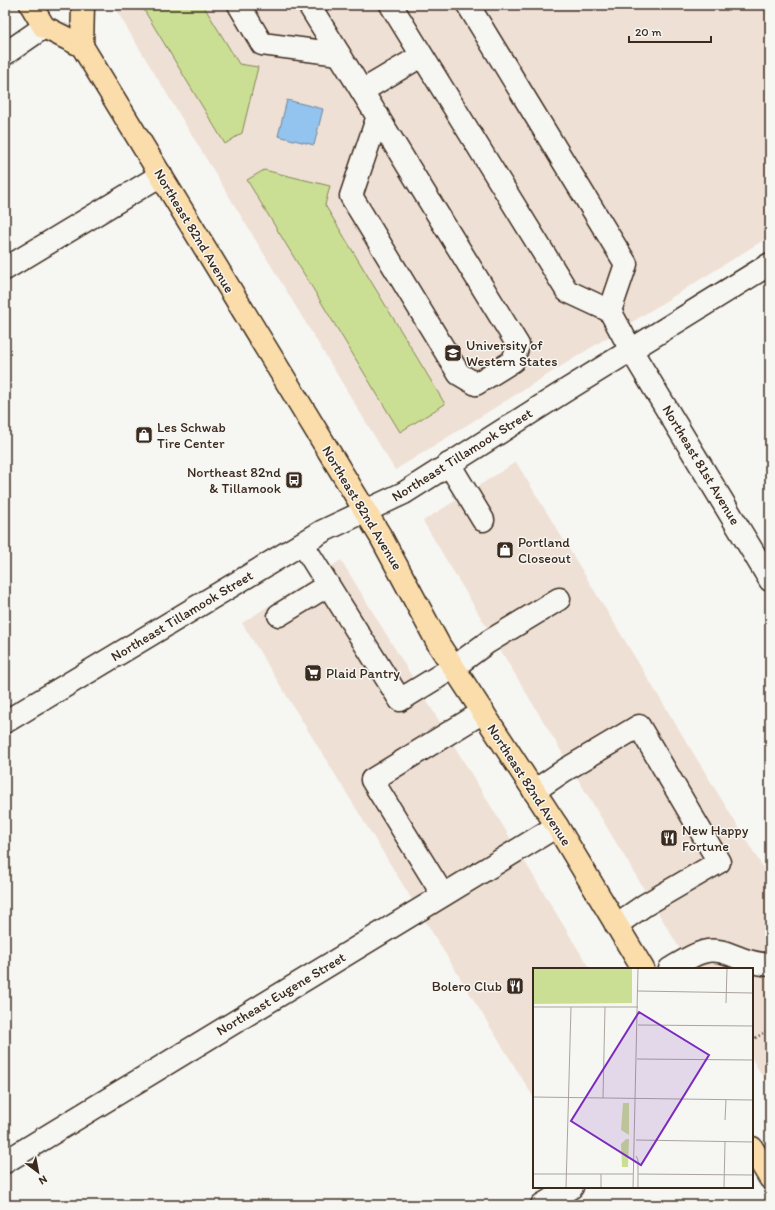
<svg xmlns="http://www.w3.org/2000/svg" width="775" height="1210" viewBox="0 0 775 1210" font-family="Itim,sans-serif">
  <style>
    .built { fill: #efe0d5 }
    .green { fill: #cbdf94; stroke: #838459 }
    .water { fill: #92c4ef; stroke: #6f869b }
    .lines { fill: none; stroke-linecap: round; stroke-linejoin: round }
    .minor-casing { stroke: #3b2a1e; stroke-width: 25 }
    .major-casing { stroke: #3b2a1e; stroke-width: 25 }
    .path { stroke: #3b2a1e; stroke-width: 2.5; stroke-dasharray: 1 3; stroke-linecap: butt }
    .minor { stroke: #f6f6f2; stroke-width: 22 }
    .major { stroke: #faddab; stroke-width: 22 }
    .labels { text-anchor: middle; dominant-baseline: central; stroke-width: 3; stroke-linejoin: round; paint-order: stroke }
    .street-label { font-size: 14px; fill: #3b2a1e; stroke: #f6f6f2 }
    .poi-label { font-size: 14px; fill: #3b2a1e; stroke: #f6f6f2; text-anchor: start }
    .inset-road { fill: none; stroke: #aba49d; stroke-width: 1 }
    .view { fill: #7b2cbf; fill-opacity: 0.15; stroke: #7b2cbf; stroke-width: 2 }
    .inset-edge { fill: none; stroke: #3b2a1e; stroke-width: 2 }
  </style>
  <rect width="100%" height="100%" fill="#f6f6f2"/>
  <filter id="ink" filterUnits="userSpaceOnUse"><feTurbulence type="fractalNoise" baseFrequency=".025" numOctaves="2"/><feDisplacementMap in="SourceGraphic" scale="8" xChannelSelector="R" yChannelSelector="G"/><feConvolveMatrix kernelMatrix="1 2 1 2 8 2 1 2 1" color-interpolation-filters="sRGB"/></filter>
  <g filter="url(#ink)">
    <!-- built -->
    <g class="built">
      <path d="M113,5h657v231l-375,234z"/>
      <path d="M516,462l254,417v209l-18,-29v-90h-60l-269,-448z"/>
      <path d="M341,560l249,409h-56v129l-292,-475z"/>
    </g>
    <!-- green -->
    <g class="green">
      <path d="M141,5h62l36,59 19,3 -16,66 -17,11z"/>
      <path d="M264,170l66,16 -5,19 120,199 -45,28 -153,-252z"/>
    </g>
    <!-- water -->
    <path class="water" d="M287,100l36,9 -9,36 -36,-9z"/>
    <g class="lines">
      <defs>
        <g id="minor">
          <path d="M239,5l23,39 77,10"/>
          <path d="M309,5l209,340 -5,16 -37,23 -17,-10 -108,-178 27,-80"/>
          <path d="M391,5l176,286 43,20 21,39 139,230"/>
          <path d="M468,5l158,259 -16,47"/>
          <path d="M5,54l39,-27"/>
          <path d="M362,91l59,-35"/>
          <path d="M5,269l156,-94"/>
          <path d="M449,464l34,56"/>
          <path d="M302,543l98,157 54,-33 34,-25 71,-43"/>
          <path d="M279,615l49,-30"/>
          <path d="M5,722l318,-191 81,-38 164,-104 202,-125"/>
          <path d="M534,791l31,-21 74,-44 80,136 -74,43 -29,20"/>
          <path d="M443,895l-71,-115 111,-68"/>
          <path d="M670,969c10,-6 22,-14 33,-17 16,-5 29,4 42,8 8,3 17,4 25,5"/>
          <path d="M5,1162l552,-336"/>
          <path d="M542,1205l30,-18"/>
        </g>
        <g id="major">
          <path d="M31,5l13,22 38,19 299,491 58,108 118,181 86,143"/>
          <path d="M82,46l1,-41"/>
          <path d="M752,1148l18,30"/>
        </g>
      </defs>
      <!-- minor casing -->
      <use href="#minor" class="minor-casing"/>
      <!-- major casing -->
      <use href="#major" class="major-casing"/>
      <!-- path -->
      <path class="path" d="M752,1040l18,-11"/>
      <!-- minor -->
      <use href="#minor" class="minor"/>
      <!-- major -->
      <use href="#major" class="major"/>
    </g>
  </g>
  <!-- icons -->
  <defs>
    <symbol id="university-square" viewBox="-11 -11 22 22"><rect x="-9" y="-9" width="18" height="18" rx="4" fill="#3b2a1e" stroke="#f6f6f2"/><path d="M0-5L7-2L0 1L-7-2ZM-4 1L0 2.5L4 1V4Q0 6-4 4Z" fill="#fff"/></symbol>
    <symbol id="shop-square" viewBox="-11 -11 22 22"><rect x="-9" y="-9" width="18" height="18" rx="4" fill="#3b2a1e" stroke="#f6f6f2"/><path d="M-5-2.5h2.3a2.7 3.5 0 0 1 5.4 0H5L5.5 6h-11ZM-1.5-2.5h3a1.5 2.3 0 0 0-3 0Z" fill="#fff"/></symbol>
    <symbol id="bus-square" viewBox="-11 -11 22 22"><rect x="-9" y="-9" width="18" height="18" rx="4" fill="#3b2a1e" stroke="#f6f6f2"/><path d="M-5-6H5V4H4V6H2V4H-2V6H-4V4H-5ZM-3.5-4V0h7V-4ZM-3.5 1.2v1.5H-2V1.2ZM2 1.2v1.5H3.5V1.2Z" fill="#fff"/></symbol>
    <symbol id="supermarket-square" viewBox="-11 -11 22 22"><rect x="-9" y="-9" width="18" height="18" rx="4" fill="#3b2a1e" stroke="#f6f6f2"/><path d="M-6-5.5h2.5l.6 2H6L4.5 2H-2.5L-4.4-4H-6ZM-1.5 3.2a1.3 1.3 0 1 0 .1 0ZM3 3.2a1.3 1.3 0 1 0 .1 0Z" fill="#fff"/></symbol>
    <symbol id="restaurant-square" viewBox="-11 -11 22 22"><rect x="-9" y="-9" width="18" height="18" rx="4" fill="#3b2a1e" stroke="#f6f6f2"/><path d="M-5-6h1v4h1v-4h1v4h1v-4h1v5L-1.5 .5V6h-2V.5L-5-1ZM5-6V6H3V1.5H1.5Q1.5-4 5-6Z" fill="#fff"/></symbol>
  </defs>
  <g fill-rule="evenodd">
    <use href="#university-square" x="443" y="343" width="20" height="20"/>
    <use href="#shop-square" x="134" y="425" width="20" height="20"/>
    <use href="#bus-square" x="284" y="470" width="20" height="20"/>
    <use href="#shop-square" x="495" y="540" width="20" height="20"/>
    <use href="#supermarket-square" x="303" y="663" width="20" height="20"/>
    <use href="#restaurant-square" x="659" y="828" width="20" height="20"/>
    <use href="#restaurant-square" x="505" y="976" width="20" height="20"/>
  </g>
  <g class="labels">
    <!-- street labels -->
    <g class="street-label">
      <text transform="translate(194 231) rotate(59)">Northeast 82nd Avenue</text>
      <text transform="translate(462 455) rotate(-32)">Northeast Tillamook Street</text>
      <text transform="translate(701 465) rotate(59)">Northeast 81st Avenue</text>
      <text transform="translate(362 508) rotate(59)">Northeast 82nd Avenue</text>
      <text transform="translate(182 616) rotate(-31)">Northeast Tillamook Street</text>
      <text transform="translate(529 785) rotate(57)">Northeast 82nd Avenue</text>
      <text transform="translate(281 994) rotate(-31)">Northeast Eugene Street</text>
    </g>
    <!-- poi labels -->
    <g class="poi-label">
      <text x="466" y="345">University of<tspan x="466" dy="16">Western States</tspan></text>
      <text x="157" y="427">Les Schwab<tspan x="157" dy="16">Tire Center</tspan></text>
      <text x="281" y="472" text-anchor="end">Northeast 82nd<tspan x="281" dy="16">&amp; Tillamook</tspan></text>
      <text x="518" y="542">Portland<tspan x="518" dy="16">Closeout</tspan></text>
      <text x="326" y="673">Plaid Pantry</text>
      <text x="682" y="830">New Happy<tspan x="682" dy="16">Fortune</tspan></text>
      <text x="502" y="986" text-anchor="end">Bolero Club</text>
    </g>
  </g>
  <!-- overview -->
  <g transform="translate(533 968)">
    <rect width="220" height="220" fill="#f6f6f2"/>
    <path d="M0,0h99v35l-99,1zM90,135h6v32l-8,-5zM93,171h3l-1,28h-6l-1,-23z" fill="#cbdf94"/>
    <path class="inset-road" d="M105,23l115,2M193,35l1,-35M0,39h105M105,57l115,1M104,91l116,1M0,129l220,3M70,130l2,-91M192,152l1,-20M103,172l117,2M103,188l2,4v28M0,206h100M105,206l115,1M33,220l5,-181M68,220v-14M100,220l5,-220M191,220l1,-47"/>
    <path class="view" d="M106,44l70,43 -68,110 -70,-44z"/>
    <rect width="220" height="220" class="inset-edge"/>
  </g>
  <!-- margin -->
  <rect width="775" height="1210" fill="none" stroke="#f6f6f2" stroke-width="20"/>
  <rect x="10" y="10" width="755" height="1190" fill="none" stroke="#3b2a1e" stroke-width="1.5" filter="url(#ink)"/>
  <!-- north arrow -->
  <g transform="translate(38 1172) rotate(148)" stroke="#f6f6f2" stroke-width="3" paint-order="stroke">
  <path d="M0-3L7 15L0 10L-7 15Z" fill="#3b2a1e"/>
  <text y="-6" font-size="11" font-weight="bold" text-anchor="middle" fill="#3b2a1e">N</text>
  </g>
  <!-- scale -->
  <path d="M629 36v6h82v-6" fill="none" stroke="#3b2a1e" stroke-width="2"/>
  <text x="635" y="36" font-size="12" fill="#3b2a1e" stroke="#f6f6f2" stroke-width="3" paint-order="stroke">20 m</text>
</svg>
